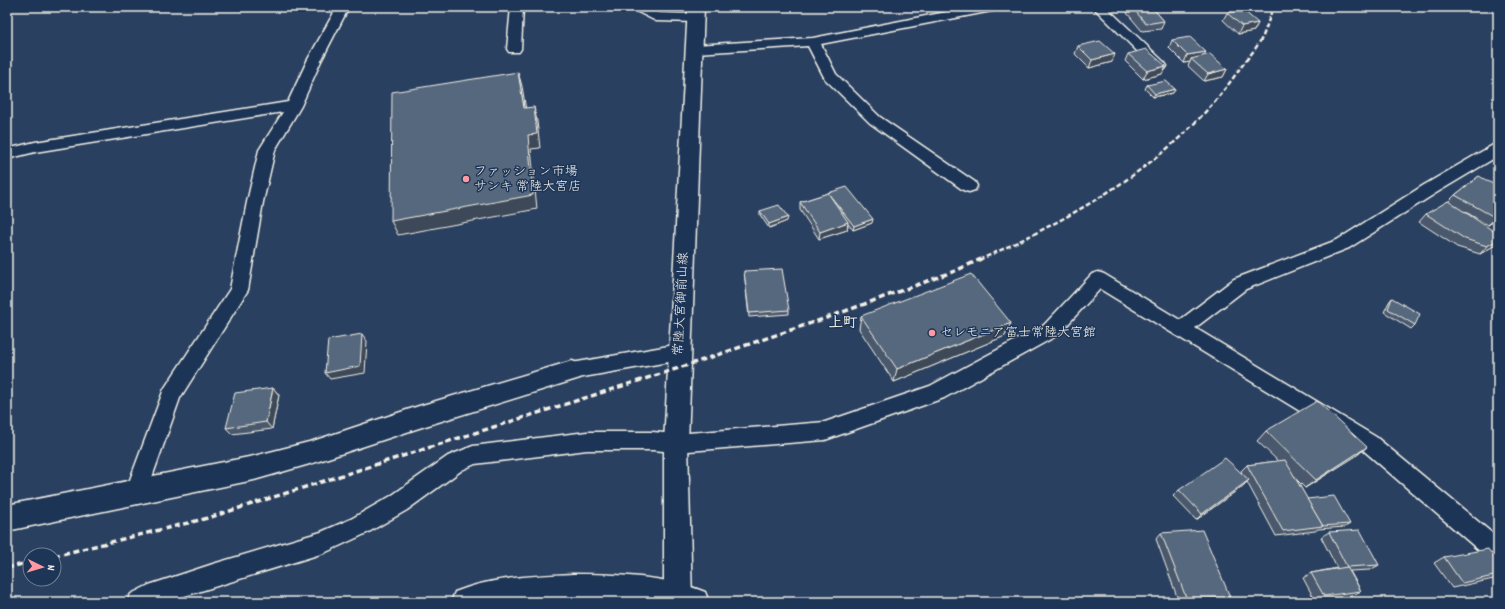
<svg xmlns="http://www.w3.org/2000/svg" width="1505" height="609" viewBox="0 0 1505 609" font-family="Dekko,'Klee One',sans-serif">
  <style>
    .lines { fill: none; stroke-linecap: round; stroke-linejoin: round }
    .street-casing { stroke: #f4f1e8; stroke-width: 3 }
    .secondary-casing { stroke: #f4f1e8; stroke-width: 3 }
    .primary-casing { stroke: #f4f1e8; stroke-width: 3 }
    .street { fill: #1d3557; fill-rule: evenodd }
    .secondary { fill: #1d3557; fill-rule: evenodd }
    .primary { fill: #1d3557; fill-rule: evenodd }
    .rail-far1 { stroke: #f4f1e8; stroke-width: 2.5; stroke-dasharray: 5 2.5; stroke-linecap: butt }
    .rail { stroke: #f4f1e8; stroke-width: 3.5; stroke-dasharray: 6 3.5; stroke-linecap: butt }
    .wall { fill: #4a596c; stroke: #f4f1e8 }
    .shaded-wall { fill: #3c4858; stroke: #f4f1e8 }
    .building { fill: #56677d; stroke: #f4f1e8 }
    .poi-dot { fill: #ff9aa2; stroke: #1d3557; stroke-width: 1.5 }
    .labels { text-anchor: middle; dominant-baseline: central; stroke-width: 3; stroke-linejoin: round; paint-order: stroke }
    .poi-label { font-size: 13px; fill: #f4f1e8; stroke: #1d3557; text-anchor: start }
    .street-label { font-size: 13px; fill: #f4f1e8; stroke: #1d3557 }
    .quarter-label { font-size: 15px; font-weight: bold; fill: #f4f1e8; stroke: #1d3557 }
  </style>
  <rect width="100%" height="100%" fill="#2a4060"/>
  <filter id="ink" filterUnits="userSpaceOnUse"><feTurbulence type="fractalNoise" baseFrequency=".025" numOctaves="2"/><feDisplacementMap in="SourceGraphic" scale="8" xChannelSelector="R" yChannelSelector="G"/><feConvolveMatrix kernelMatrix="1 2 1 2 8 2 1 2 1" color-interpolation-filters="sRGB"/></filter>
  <g filter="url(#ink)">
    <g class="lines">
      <defs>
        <g id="street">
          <path d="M337,7h12l-28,54 -20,45 -26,44 -12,52 -15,88 -68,108 -36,102 -8,3 -8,-3 -3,-7 39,-104 66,-100 17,-87 12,-52 24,-38 -248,40 -28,7v-10l28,-7 253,-40 19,-41z"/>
          <path d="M511,7h12l-2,42 -2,3h-10l-2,-3z"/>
          <path d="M633,7h15l11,6 37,1 5,1 2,3 -2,3 -5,1 -40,-1 -22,-11z"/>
          <path d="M972,7h26l-1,3 -5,1 -171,33 15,30 44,43 95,65 2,4 -2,4 -6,2 -6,-2 -93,-67 -45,-44 -17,-33 -113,7 -5,-1 -2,-3 2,-3 5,-1 118,-7z"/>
          <path d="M1093,7h13l59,56 2,3 -2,3 -5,1 -5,-1z"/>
          <path d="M1498,144v12l-62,37 -87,55 -103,41 -51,39 181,109 122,101v25l-8,-3 -128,-111 -262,-160 -42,46 -114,63 -119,42 -149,12 -24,-2h-65l-112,14 -13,6 -55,40 -40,23 -43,20 -159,49h-38l4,-8 18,-9 64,-21 108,-32 30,-13 40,-23 57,-40 25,-10 114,-14h65l24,2 149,-12 105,-36 114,-61 48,-51 6,-2 6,2 76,46 54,-41 103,-39 87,-55 69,-40z"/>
          <path d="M680,344l7,3 2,5 -2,5 -7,3 -108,19 -7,-2 -3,-6 3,-6 7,-2z"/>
        </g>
        <g id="secondary">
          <path d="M572,361l8,3 4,7 -4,7 -161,50 -106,35 -59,17 -247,51v-26l247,-49 59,-15 106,-35z"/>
          <path d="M573,574c41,0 94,2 132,18l4,10h-258l4,-10c36,-15 79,-16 118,-18z"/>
        </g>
        <path id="primary" d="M688,7h16l-16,436 4,159h-28v-159z"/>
      </defs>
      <!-- street casing -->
      <use href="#street" class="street-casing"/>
      <!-- secondary casing -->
      <use href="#secondary" class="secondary-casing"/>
      <!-- primary casing -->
      <use href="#primary" class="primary-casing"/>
      <!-- street -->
      <use href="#street" class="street"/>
      <!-- secondary -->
      <use href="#secondary" class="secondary"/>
      <!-- primary -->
      <use href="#primary" class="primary"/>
      <!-- rail-far1 -->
      <path class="rail-far1" d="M979,260c98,-44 197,-99 259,-189 8,-11 19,-23 25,-35 4,-10 7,-20 10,-29"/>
      <!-- rail -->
      <g class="rail">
        <path d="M54,556l154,-38 471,-150 150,-51 126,-46 26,-12"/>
        <path d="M7,568l23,-6"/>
      </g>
    </g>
    <!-- wall -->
    <g class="wall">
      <path d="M1124,7h28l12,14 -3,8 -19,2 -15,-18 1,-2z"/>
      <path d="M1227,13l31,10 -4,8 -16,3 -15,-14z"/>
      <path d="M1172,40l32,16 23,13 -4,8 -19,4 -16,-15 2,-4 -6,1 -15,-15z"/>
      <path d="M1078,46l34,16 -23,6 -14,-14z"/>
      <path d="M1128,54l34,20 -19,5 -18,-18z"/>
      <path d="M1147,85l28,4 -2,4 -20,4 -8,-8z"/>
      <path d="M1479,176l19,43 -10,6 -24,-14 31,34 -15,9 -23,-7 -38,-25 7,-8 23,-13 6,-6z"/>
      <path d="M828,193l44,30 -19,7 -5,-6 -1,6 -28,9 -19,-29v-8z"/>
      <path d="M760,211l27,10 -18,7 -9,-13z"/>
      <path d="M744,271l45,39v4l-40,3z"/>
      <path d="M1392,298l23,27 -4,4 -27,-17 5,-10z"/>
      <path d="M861,316l150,7 -6,13 -111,46 -35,-53z"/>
      <path d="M273,388l6,7 -7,34 -40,5 -6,-6z"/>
      <path d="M1266,431l90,25 -51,32 -9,-9 11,20 43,25 -5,3 -27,2 -3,2 -39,5 -29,-54 -4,4 -47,34 -23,-24 6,-6 63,-17 -1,-2 6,-6 31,-4 -21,-20z"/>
      <path d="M1329,532l50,33 -9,5 -20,1 11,20 -9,5 -36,6 -13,-24 8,-5 26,-5 -16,-31z"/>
      <path d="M1161,533l69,64 -7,5h-44l-23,-63z"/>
      <path d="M1444,557l54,5v16l-46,10 -18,-25z"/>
    </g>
    <!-- shaded-wall -->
    <g class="shaded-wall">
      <path d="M1212,7h10l-11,2z"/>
      <path d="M1258,23l-4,8 -16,3 4,-8z"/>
      <path d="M1206,52l-4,7h-11l-1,3 -6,1 3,-8z"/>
      <path d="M1115,54l-3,8 -23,6 3,-8z"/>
      <path d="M1166,66l-4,8 -19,5 4,-8z"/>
      <path d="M1227,69l-4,8 -19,4 4,-7z"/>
      <path d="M518,72l4,14 6,36 -4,-14z"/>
      <path d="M1175,89l-2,4 -20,4 2,-3z"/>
      <path d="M534,107l3,14 3,27 -9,1 6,60 -139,26 -7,-14 137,-86z"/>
      <path d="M1498,216v3l-10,6 8,-7z"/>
      <path d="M788,217l-1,4 -18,7v-4z"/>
      <path d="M873,219l-1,4 -19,7 1,-4z"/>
      <path d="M848,222l-1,8 -28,9 1,-7z"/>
      <path d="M1498,240v2l-3,3 -15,9 7,-8z"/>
      <path d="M1011,323l-6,13 -111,46 3,-13z"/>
      <path d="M362,334l5,7 -2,32 -35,6 -5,-6z"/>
      <path d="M273,388l6,7 -7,34 -6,-7z"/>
      <path d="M1367,447l-11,9 -51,32 11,-8z"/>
      <path d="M1249,480l-6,6 -47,34 6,-6z"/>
    </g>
    <!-- building -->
    <g class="building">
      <path d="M1132,7h20l12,14 -18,3z"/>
      <path d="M1243,10l15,13 -16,3 -15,-13z"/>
      <path d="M1190,37l16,15 -19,3 -15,-15z"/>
      <path d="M1100,41l15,13 -23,6 -14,-14z"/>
      <path d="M1146,49l20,17 -19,5 -19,-17z"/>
      <path d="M1210,54l17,15 -19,5 -17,-15z"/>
      <path d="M518,72l6,36 10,-1 3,27 -9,1 5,60 -142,26 1,-129z"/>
      <path d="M1166,81l9,8 -20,5 -8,-9z"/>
      <path d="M1479,176l19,11v29l-2,2 -41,-23z"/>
      <path d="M847,187l26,32 -19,7 -26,-33z"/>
      <path d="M828,193l20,29 -28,10 -20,-30z"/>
      <path d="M1448,201l50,33v6l-11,6 -22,-7 -39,-25z"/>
      <path d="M779,205l9,12 -19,7 -9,-13z"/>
      <path d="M782,269l7,41 -40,3 -5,-42z"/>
      <path d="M971,274l40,49 -114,46 -36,-53z"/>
      <path d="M1392,298l28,16 -5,11 -27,-16z"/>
      <path d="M362,334l-2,32 -35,7 3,-33z"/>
      <path d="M273,388l-7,34 -40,6 9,-35z"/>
      <path d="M1317,401l50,46 -51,33 -50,-49z"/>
      <path d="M1225,458l24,22 -47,34 -23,-24z"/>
      <path d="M1285,460l38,66 -40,5 -36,-66z"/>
      <path d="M1334,496l16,28 -28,2h1l-16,-27z"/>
      <path d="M1202,530l28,67 -43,3 -26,-67z"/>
      <path d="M1360,530l19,35 -32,2 -18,-35z"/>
      <path d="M1488,549l10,13v13l-36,8 -18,-26z"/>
      <path d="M1347,567l14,24 -37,5 -13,-23z"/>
    </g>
  </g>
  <!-- markers -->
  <g class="poi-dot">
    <circle cx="466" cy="179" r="4"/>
    <circle cx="932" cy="333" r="4"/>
  </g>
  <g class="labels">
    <!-- poi labels -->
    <g class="poi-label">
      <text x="474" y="172">ファッション市場<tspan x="474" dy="15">サンキ 常陸大宮店</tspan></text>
      <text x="940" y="333">セレモニア富士常陸大宮館</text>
    </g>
    <!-- street labels -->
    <g class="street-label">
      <text transform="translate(682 304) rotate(-87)">常陸大宮御前山線</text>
    </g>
    <!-- quarter labels -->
    <g class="quarter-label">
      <text x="843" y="324">上町</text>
    </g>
  </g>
  <!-- margin -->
  <rect width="1505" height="609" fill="none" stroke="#1d3557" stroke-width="24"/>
  <rect x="12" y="12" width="1481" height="585" fill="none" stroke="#f4f1e8" stroke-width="1.5" filter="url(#ink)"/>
  <!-- north arrow -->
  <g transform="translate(42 567) rotate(95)"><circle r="19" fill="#1d3557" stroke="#738091"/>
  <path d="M0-3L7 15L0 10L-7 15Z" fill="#ff9aa2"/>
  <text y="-6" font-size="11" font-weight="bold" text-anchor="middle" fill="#f4f1e8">N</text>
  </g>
</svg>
